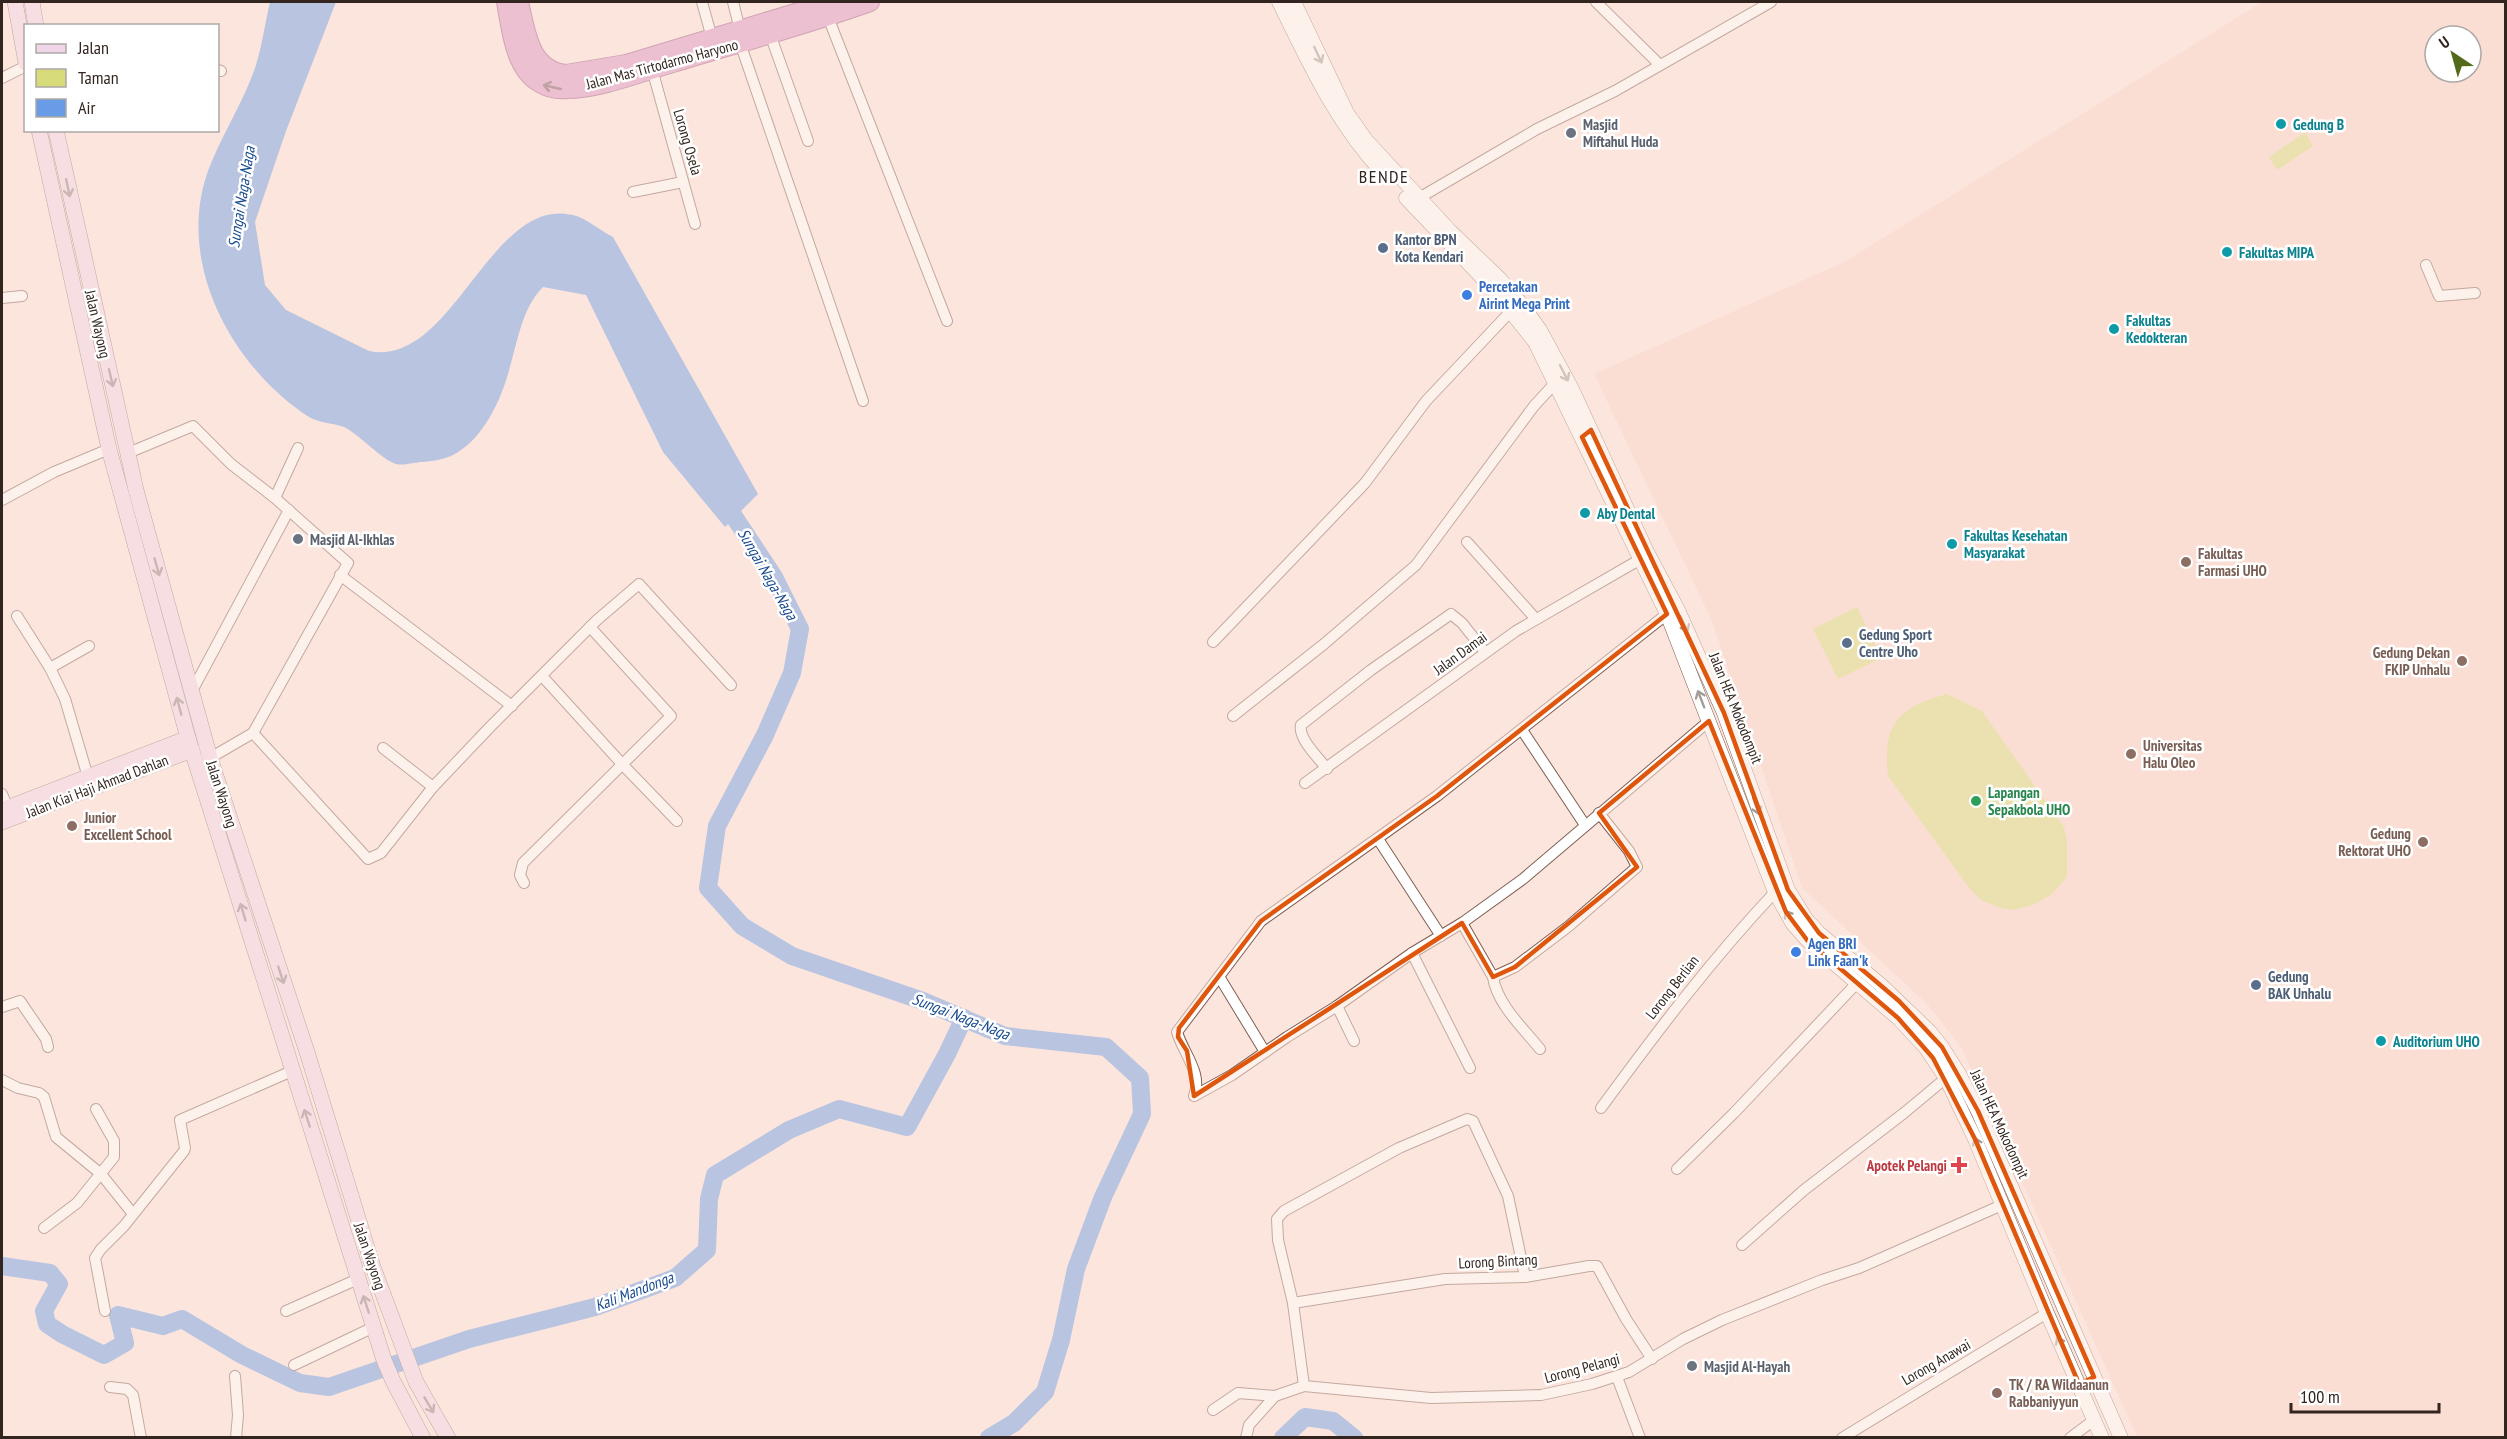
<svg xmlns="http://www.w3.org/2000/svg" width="2507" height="1439" viewBox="0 0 2507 1439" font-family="'PT Sans Narrow',sans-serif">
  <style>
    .built { fill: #fbd6c8; fill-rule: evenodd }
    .green { fill: #d7db7a }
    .water { fill: #689ce7 }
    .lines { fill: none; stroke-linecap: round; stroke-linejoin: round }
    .river { stroke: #689ce7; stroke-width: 18 }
    .minor-casing { stroke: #7f5f53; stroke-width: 12 }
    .tertiary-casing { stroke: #7f5f53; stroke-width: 15 }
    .secondary-casing { stroke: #7f5f53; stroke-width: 16 }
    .trunk-casing { stroke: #995880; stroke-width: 20 }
    .minor { stroke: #fff; stroke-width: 10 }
    .tertiary { stroke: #fff; stroke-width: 14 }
    .secondary { stroke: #f1d5e9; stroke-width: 15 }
    .trunk { stroke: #da90c4; stroke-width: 18 }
    .oneway { stroke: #a39d9a }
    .oneway2 { stroke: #755061 }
    .oneway3 { stroke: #927d84 }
    .marked { fill: none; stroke: #df560d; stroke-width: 4.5; stroke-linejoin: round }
    .culture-dot { fill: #0f9aa8; stroke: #fff; stroke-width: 2 }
    .worship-dot { fill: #6b7280; stroke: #fff; stroke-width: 2 }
    .service-dot { fill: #5c6f8a; stroke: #fff; stroke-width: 2 }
    .shop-dot { fill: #3f7fe0; stroke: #fff; stroke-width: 2 }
    .education-dot { fill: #8d6e63; stroke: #fff; stroke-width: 2 }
    .leisure-dot { fill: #2e9e5b; stroke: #fff; stroke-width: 2 }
    .health-dot { fill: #e0444e; stroke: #fff; stroke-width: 2 }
    .labels { text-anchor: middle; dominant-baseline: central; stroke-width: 5; stroke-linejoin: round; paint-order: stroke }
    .street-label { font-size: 15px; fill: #32251f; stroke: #fff }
    .worship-label { font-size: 15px; font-weight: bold; fill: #5b616d; stroke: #fff; text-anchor: start }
    .culture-label { font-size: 15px; font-weight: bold; fill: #0d838f; stroke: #fff; text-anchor: start }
    .service-label { font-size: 15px; font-weight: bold; fill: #4e5e75; stroke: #fff; text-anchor: start }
    .shop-label { font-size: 15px; font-weight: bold; fill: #366cbe; stroke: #fff; text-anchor: start }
    .education-label { font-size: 15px; font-weight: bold; fill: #785e54; stroke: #fff; text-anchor: start }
    .leisure-label { font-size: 15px; font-weight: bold; fill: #27864d; stroke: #fff; text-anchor: start }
    .health-label { font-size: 15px; font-weight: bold; fill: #be3a42; stroke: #fff; text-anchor: end }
    .water-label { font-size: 16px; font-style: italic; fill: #194b8e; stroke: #fff }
    .quarter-label { font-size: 18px; letter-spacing: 1.5px; fill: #32251f; stroke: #fff }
  </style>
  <rect width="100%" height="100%" fill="#fce5dc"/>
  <!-- built -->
  <path class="built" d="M2262,2h243v1435h-368l-176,-390 -34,-43 -125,-116 -90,-267 -118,-247 252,-113zM2435,36h36v36h-36z"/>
  <!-- green -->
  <g class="green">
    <path d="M2305,132l8,14 -36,24 -8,-13z"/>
    <path d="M1857,607l25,51 -44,21 -25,-50z"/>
    <path d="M1947,694l35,17 82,116 3,14v36l-16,18 -18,10 -19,5 -13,-2 -20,-8 -11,-11 -82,-113c-6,-52 10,-69 59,-82z"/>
  </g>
  <!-- water -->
  <path class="water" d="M270,2h66l-50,129 -31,91 10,63 21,25 83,41c84,17 121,-156 204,-136 13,3 28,16 40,22l145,257 -33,33 -62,-75 -77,-157 -43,-8c-22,22 -26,58 -35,87 -8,28 -25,63 -50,78 -10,7 -24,9 -35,10 -8,0 -20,4 -27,2 -14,-4 -37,-30 -52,-37 -11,-4 -25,-4 -35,-10 -77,-50 -134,-154 -101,-246 13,-35 35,-68 47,-103 7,-21 10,-45 15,-66z"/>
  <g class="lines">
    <!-- river -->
    <g class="river">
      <path d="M721,497l53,80 26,52 -8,44 -27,62 -48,91 -9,62 34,38 50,30 131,45 82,35 101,11 34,31 2,36 -39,83 -27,72 -15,71 -16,52 -31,31 -25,15"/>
      <path d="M2,1266l48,7 9,11 -15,27 3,13 15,10 42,21 21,-12 -7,-28 45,11 19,-7 60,36 58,28 29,4 140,-48 126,-32 80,-29 32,-28 2,-51 6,-24 74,-45 50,-21 68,18 40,-73 17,-36"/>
      <path d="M1283,1438l22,-21 28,4 21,17"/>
    </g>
    <defs>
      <g id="minor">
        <path d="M702,2l10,36"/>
        <path d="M733,2l7,28"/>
        <path d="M1596,2l64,63"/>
        <path d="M828,17l119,304"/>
        <path d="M770,34l38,107"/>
        <path d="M740,43l123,358"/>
        <path d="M652,69l43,155"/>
        <path d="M218,70l3,1"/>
        <path d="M2,78l24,-12"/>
        <path d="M633,192l50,-10"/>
        <path d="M1419,198l118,-69 78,-38 156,-89"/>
        <path d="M2426,265l13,31 36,-3"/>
        <path d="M2,298l20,-2"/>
        <path d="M128,453l65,-27 38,38 44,34 73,65 -95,170 -43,25"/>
        <path d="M275,498l23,-50"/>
        <path d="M2,500l52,-28 55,-23"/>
        <path d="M1467,542l68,76"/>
        <path d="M340,575l172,131"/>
        <path d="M1667,614l-230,182 -176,125 -84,111c6,21 26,41 17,64l38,-21 55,-38 50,-31 75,-53 50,-30 61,-44 186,-158"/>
        <path d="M17,616l33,52 15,31 23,78"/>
        <path d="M1213,642l152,-159 61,-82 85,-90"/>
        <path d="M50,668l39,-22"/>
        <path d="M542,676l81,89 54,56"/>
        <path d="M192,691l97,-181"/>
        <path d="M1233,716l91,-72 92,-79 118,-159 22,-24"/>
        <path d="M1522,730l63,95"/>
        <path d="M253,733l115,126 13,-6 52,-66 57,-60 107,-107 42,-36 92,101"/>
        <path d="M383,748l50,39"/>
        <path d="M1327,769c-8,-11 -29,-30 -26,-44l70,-55 80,-56 11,9 23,29"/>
        <path d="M1305,783l211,-152 123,-71"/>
        <path d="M2,794l6,14"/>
        <path d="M1378,839l63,97"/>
        <path d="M524,883l-4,-8 3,-12 148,-147 -81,-89"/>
        <path d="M1462,923l31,54 22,-10 54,-41 68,-59 -8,-16 -30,-38"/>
        <path d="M1412,953l58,115"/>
        <path d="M1493,977c4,27 30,51 47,72"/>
        <path d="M1220,978l45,74"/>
        <path d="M1337,1006l17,35"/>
        <path d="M2,1007l18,-6 26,38 2,8"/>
        <path d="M2,1080l16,8 21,5 5,4 12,40 45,37 32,40"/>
        <path d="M1601,1108c55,-75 110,-148 174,-216"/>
        <path d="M1677,1169l57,-56 123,-130"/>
        <path d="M44,1228l33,-25 37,-46v-16l-18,-32"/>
        <path d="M1742,1245l62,-55 100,-77 42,-35"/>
        <path d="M1293,1303l152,-24 80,-2 64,-11h8l29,53 26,40"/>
        <path d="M105,1311l-10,-53 6,-9 23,-23 60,-75 1,-3 -5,-28 112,-49"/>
        <path d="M286,1311l72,-32"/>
        <path d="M294,1365l80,-38"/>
        <path d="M235,1376l3,39 -2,23"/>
        <path d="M1617,1377l23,61"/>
        <path d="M1304,1386l-11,-83 -15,-63 -1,-21 7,-8 115,-63 68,-29 6,2 35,75 17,81"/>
        <path d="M110,1387l17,2 6,6 8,43"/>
        <path d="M1213,1410l25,-17 37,3 29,-10 127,12 110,-3 51,-11 37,-12 54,-33 39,-19 100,-40 37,-12 143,-63"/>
        <path d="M1246,1438l3,-13 26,-29"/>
        <path d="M1842,1438l205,-125"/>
        <path d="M2070,1438l24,-18"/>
      </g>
      <g id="tertiary">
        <path d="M1279,2c30,61 57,121 104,171"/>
        <path d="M1294,2l53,111 19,27 85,92 49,47 22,26 18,25 31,57 75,163 32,60 46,103 64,177 18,29 13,14 62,52 48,46 13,16 17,27 19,37 143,327"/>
        <path d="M1406,198l86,90 43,54 132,272 108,278 18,32 14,16 91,78 28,30 20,30 29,61 72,174 55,125"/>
      </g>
      <g id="secondary">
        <path d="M15,2l11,61"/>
        <path d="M32,2l4,24"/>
        <path d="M39,130l70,319 79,289 196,622 9,21 30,57"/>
        <path d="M56,130l80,360 74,268 97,294 66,215 43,115 32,56"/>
        <path d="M2,810l186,-72"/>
        <path d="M2,822l190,-72"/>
      </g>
      <g id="trunk">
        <path d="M506,2c5,26 8,67 34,81 8,5 18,7 27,6 32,0 75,-17 106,-26 66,-20 133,-38 197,-61"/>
        <path d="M519,2c7,29 10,68 47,72l60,-10 206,-62"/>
      </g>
    </defs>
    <!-- minor casing -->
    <use href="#minor" class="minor-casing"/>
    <!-- tertiary casing -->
    <use href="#tertiary" class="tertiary-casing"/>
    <!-- secondary casing -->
    <use href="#secondary" class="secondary-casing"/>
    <!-- trunk casing -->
    <use href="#trunk" class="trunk-casing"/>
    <!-- minor -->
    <use href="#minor" class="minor"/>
    <!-- tertiary -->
    <use href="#tertiary" class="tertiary"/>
    <!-- secondary -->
    <use href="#secondary" class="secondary"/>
    <!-- trunk -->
    <use href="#trunk" class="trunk"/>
  </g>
  <!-- one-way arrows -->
  <defs><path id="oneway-shaft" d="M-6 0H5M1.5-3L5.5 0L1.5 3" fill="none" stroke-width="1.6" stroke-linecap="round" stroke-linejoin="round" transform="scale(1.5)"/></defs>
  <g class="oneway">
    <use href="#oneway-shaft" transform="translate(1318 55) rotate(65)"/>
    <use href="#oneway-shaft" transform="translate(1564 373) rotate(63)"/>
    <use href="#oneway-shaft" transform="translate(1684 624) rotate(66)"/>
    <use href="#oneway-shaft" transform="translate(1701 699) rotate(-111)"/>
    <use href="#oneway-shaft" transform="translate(1756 806) rotate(71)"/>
    <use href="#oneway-shaft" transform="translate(1790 918) rotate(-123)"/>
    <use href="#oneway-shaft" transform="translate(1978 1146) rotate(-112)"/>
    <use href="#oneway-shaft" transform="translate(2061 1345) rotate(-115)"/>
  </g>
  <use class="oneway2" href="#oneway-shaft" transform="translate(552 87) rotate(-167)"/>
  <g class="oneway3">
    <use href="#oneway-shaft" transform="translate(68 188) rotate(78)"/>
    <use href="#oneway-shaft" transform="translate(111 378) rotate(77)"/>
    <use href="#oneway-shaft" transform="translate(157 567) rotate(74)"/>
    <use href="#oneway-shaft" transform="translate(179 706) rotate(-105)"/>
    <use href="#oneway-shaft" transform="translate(243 912) rotate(-107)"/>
    <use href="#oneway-shaft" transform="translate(281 975) rotate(72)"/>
    <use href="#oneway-shaft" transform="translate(307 1118) rotate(-108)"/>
    <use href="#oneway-shaft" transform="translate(366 1304) rotate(-108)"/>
    <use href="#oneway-shaft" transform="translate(429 1405) rotate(59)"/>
  </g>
  <!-- marked area -->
  <path d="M0 0H2507V1439H0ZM1591,430l133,283 64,177 31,43 80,68 43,46 36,64 116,266 -15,7 -104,-245 -42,-81 -35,-40 -91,-78 -21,-28 -77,-191 -110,92 38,54 -122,100 -22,10 -31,-54 -268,173 -7,-45 -9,-14 1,-9 82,-107 176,-125 230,-182 -85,-177z" fill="#fce5dc" fill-opacity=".55" fill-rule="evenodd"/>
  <path class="marked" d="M1591,430l133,283 64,177 31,43 80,68 43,46 36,64 116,266 -15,7 -104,-245 -42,-81 -35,-40 -91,-78 -21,-28 -77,-191 -110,92 38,54 -122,100 -22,10 -31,-54 -268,173 -7,-45 -9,-14 1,-9 82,-107 176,-125 230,-182 -85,-177z"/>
  <!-- markers -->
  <g class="culture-dot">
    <circle cx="2281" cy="124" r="6"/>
    <circle cx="2227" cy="252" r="6"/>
    <circle cx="2114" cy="329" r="6"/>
    <circle cx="1585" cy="513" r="6"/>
    <circle cx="1952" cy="544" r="6"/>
    <circle cx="2381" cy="1041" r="6"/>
  </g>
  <g class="worship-dot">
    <circle cx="1571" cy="133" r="6"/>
    <circle cx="298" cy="539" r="6"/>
    <circle cx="1692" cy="1366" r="6"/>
  </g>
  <g class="service-dot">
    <circle cx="1383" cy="248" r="6"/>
    <circle cx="1847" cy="643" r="6"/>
    <circle cx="2256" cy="985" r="6"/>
  </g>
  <g class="shop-dot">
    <circle cx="1467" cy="295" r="6"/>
    <circle cx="1796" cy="952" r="6"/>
  </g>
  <g class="education-dot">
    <circle cx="2186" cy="562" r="6"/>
    <circle cx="2462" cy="661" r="6"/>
    <circle cx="2131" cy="754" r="6"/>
    <circle cx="72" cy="826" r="6"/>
    <circle cx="2423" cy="842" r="6"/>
    <circle cx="1997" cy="1393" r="6"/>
  </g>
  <circle class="leisure-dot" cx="1976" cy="801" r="6"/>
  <path class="health-dot" d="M1956 1156h6v6h6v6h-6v6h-6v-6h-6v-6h6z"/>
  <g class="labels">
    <!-- street labels -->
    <g class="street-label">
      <text transform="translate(662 64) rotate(-15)">Jalan Mas Tirtodarmo Haryono</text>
      <text transform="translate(688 142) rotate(74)">Lorong Osela</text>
      <text transform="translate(98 324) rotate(77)">Jalan Wayong</text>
      <text transform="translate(1460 653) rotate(-36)">Jalan Damai</text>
      <text transform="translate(1736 708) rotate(68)">Jalan HEA Mokodompit</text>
      <text transform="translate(97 786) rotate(-21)">Jalan Kiai Haji Ahmad Dahlan</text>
      <text transform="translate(222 794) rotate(72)">Jalan Wayong</text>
      <text transform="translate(1672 987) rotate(-52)">Lorong Berlian</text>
      <text transform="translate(2000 1124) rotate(65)">Jalan HEA Mokodompit</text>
      <text transform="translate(370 1256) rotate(71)">Jalan Wayong</text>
      <text transform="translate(1498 1261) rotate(-3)">Lorong Bintang</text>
      <text transform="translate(1936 1362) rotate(-30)">Lorong Anawai</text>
      <text transform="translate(1582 1368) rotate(-15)">Lorong Pelangi</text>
    </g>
    <!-- worship labels -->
    <g class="worship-label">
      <text x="1583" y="124">Masjid<tspan x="1583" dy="17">Miftahul Huda</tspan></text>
      <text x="310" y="539">Masjid Al-Ikhlas</text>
      <text x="1704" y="1366">Masjid Al-Hayah</text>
    </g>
    <!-- culture labels -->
    <g class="culture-label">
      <text x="2293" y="124">Gedung B</text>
      <text x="2239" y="252">Fakultas MIPA</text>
      <text x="2126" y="320">Fakultas<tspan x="2126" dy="17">Kedokteran</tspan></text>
      <text x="1597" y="513">Aby Dental</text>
      <text x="1964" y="535">Fakultas Kesehatan<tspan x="1964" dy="17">Masyarakat</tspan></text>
      <text x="2393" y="1041">Auditorium UHO</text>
    </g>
    <!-- service labels -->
    <g class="service-label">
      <text x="1395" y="239">Kantor BPN<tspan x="1395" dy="17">Kota Kendari</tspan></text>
      <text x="1859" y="634">Gedung Sport<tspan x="1859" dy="17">Centre Uho</tspan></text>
      <text x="2268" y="976">Gedung<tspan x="2268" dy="17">BAK Unhalu</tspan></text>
    </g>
    <!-- shop labels -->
    <g class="shop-label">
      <text x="1479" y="286">Percetakan<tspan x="1479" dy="17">Airint Mega Print</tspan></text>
      <text x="1808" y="943">Agen BRI<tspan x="1808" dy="17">Link Faan'k</tspan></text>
    </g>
    <!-- education labels -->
    <g class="education-label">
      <text x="2198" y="553">Fakultas<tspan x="2198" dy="17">Farmasi UHO</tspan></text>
      <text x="2450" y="652" text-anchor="end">Gedung Dekan<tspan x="2450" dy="17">FKIP Unhalu</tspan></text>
      <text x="2143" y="745">Universitas<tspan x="2143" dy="17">Halu Oleo</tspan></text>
      <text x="84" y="817">Junior<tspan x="84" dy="17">Excellent School</tspan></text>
      <text x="2411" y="833" text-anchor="end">Gedung<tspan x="2411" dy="17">Rektorat UHO</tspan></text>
      <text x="2009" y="1384">TK / RA Wildaanun<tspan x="2009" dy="17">Rabbaniyyun</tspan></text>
    </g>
    <!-- leisure labels -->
    <g class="leisure-label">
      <text x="1988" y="792">Lapangan<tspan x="1988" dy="17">Sepakbola UHO</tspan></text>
    </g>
    <!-- health labels -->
    <g class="health-label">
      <text x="1947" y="1165">Apotek Pelangi</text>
    </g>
    <!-- water labels -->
    <g class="water-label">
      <text transform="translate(241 197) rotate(-81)">Sungai Naga-Naga</text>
      <text transform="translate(768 574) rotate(60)">Sungai Naga-Naga</text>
      <text transform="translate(961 1016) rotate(21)">Sungai Naga-Naga</text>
      <text transform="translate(634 1291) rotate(-21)">Kali Mandonga</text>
    </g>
    <!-- quarter labels -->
    <g class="quarter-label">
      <text x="1384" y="176">BENDE</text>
    </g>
  </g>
  <!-- border -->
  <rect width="2507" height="1439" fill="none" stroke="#32251f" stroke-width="6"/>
  <!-- legend -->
  <rect x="24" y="24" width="195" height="108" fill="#ffffff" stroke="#ada8a5" stroke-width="1.5"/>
  <rect x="36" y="44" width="30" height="9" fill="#f1d5e9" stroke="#ada8a5" stroke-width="1.5"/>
  <text x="78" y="54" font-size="18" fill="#32251f">Jalan</text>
  <rect x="36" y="69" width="30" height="18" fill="#d7db7a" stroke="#ada8a5" stroke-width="1.5"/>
  <text x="78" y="84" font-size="18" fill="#32251f">Taman</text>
  <rect x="36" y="99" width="30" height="18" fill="#689ce7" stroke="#ada8a5" stroke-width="1.5"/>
  <text x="78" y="114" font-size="18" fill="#32251f">Air</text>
  <!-- north arrow -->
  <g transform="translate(2453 54) rotate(324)"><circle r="28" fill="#ffffff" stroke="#ada8a5" stroke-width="1.5"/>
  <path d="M0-4.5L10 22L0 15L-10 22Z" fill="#536a1a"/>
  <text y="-9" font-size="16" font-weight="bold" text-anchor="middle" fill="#32251f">U</text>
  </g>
  <!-- scale -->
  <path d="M2291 1403v9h148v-9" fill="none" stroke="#32251f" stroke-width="3"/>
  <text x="2300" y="1403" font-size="18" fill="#32251f" stroke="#ffffff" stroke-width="4.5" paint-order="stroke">100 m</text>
</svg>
